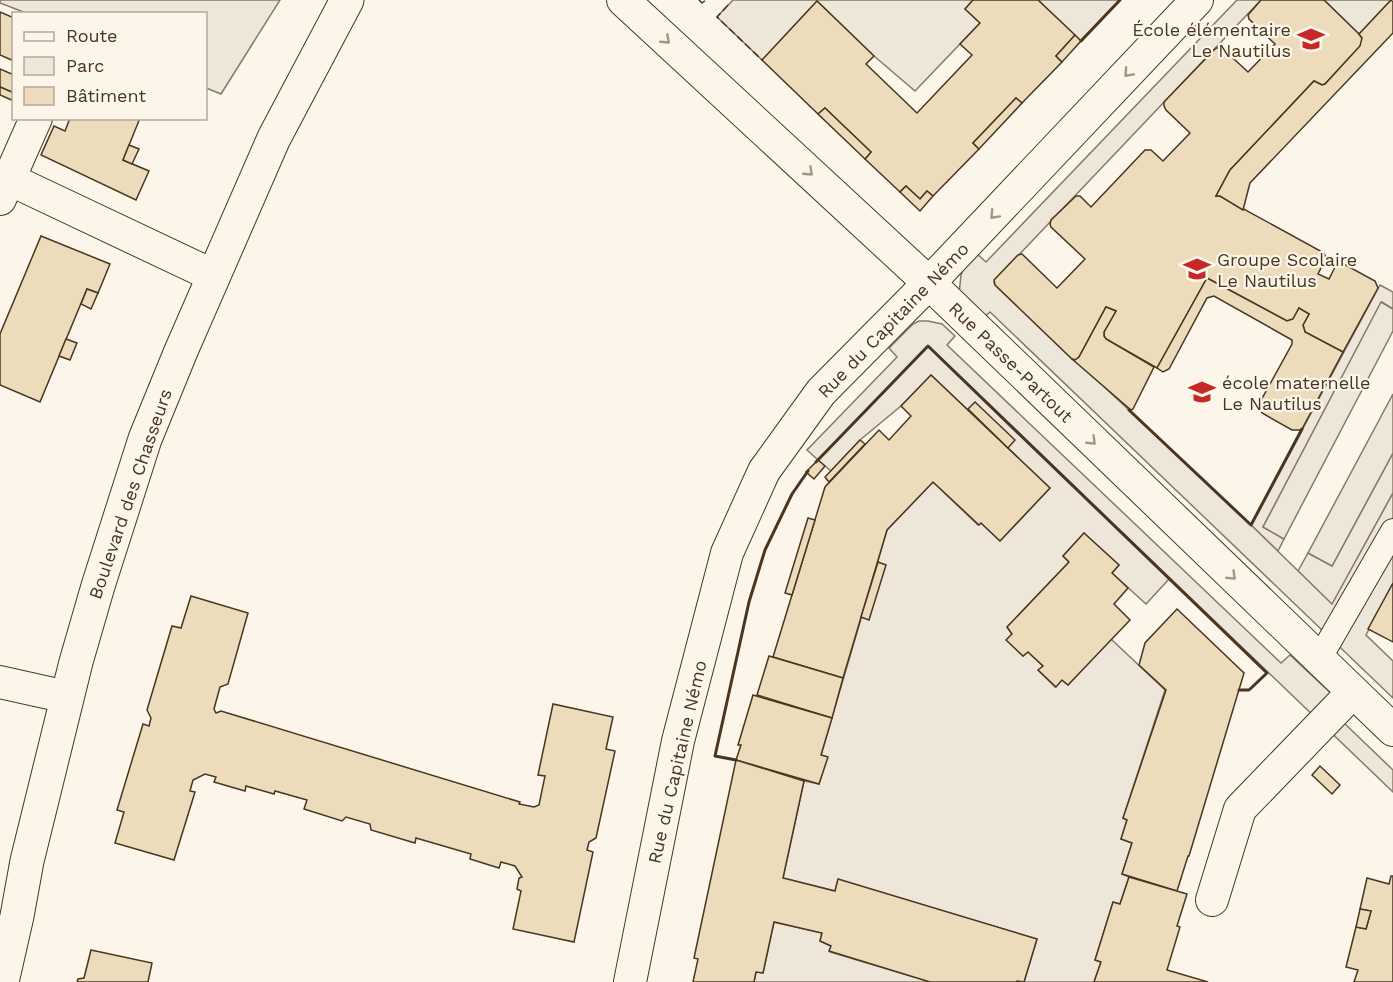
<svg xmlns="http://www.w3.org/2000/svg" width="1393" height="982" viewBox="0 0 1393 982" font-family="'Work Sans',sans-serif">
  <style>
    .green { fill: #ede6d9; stroke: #887966; stroke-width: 1.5 }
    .parking { fill: #ede7d9; stroke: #887966; stroke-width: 1.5 }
    .building { fill: #ecdcbc; stroke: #4a3520; stroke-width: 1.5 }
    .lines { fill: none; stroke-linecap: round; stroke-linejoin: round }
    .pedestrian-casing { stroke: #4a3520; stroke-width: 26 }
    .minor-casing { stroke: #4a3520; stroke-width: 34 }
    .tertiary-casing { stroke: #4a3520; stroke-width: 35 }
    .pedestrian { stroke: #fbf6e9; stroke-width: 24 }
    .minor { stroke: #fbf6e9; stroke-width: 32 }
    .tertiary { stroke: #fbf6e9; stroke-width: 33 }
    .fence { stroke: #4a3520; stroke-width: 1.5; stroke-dasharray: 8 3; stroke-linecap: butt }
    .wall { stroke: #4a3520; stroke-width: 3 }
    .oneway { stroke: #a29684 }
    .labels { text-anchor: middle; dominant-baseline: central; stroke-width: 4.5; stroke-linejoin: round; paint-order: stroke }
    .poi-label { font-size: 18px; fill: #4a3520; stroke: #fbf6e9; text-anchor: start }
    .street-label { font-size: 18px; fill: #4a3520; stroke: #fbf6e9 }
  </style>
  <rect width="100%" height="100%" fill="#fbf6e9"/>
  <!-- green -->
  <g class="green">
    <path d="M0,0h280l-59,94 -15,-6v-74l-180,-1 -26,-10z"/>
    <path d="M733,0h240l-8,9 15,14 -65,68 -41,-35 -57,-55 -55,59 -45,-43z"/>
    <path d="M1038,0h82l-39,41z"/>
    <path d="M1380,285l13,7v17l-11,-7 -119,225 21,12 -6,12 -27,-26z"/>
    <path d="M928,346l242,232 -24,26 -34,-31 7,-8 -35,-32 -21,23 6,6 -62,65 5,7 -5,6 16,16 5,-4 15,14 -4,5 16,16 7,-7 6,5 43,-46 54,51 -42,128 4,2 -6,19 11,4 -10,31 7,3 -9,27 -7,-1 -18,57 6,2 -7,20h-70l13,-43 -199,-59 -3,11 -52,-13 21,-97 15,3 8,-27 -6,-2 66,-225 46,-48 45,43 3,-2 19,18 50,-53 -119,-113 -30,31 -41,34 -29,31 -13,-11z"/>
    <path d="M1393,453v40l-61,112 -34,-34 10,-18 24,13z"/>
    <path d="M774,922l48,11 -2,8 11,5 -1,6 101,30h-177l2,-10 7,1z"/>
  </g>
  <!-- parking -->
  <g class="parking">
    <path d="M1237,0h24l-266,280 -1,3 257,242 81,79 61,-111v90l-27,52 27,26v37l-403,-386 -8,7 -23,-24 2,-20 2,-5 14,-16 9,8z"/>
    <path d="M1324,0h67l-32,34z"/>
    <path d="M1381,302l12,7v22l-109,208 -21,-12z"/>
    <path d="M919,321h9l14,3 13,12 -8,9 334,318 9,-8 61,57 -8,10 50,48v22l-465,-446 -110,114 -11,-10 90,-93 -8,-9 24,-24z"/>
    <path d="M1393,394v59l-61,113 -24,-13z"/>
  </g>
  <!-- building -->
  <g class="building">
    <path d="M973,0h65l37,35 -19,21 6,6 -40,41 -6,-5 -43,45 6,6 -46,47 -6,-5 -7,8 -14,-13 -6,6 -35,-33 6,-7 -46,-44 -7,6 -56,-54 55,-59 57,55 -8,8 51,49 55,-58 -12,-11 20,-21 -15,-14z"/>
    <path d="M1261,0h63l35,34 3,4v6l-37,40 -3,1 -8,-4 -84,89 -14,26h4l104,57 2,5 -8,16 11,5 7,-14 6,-2 33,18 3,7 -35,64 -38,-20 -2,-7 6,-11 -10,-6 -6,11 -6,2 -80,-43 -50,90 -51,-29 -2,-3v-4l12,-21 -10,-4 -27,50 -4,3 -3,-1 -77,-74 -1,-5 24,-25 4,-1 35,34 28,-29 -34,-32 -1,-3 1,-4 25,-24h4l11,11 54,-57h6l12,11 27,-28 -24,-23 -2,-4v-4l52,-54h6l26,24 27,-28 -26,-25 -1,-4z"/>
    <path d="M1391,0l2,2v31l-143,150 -7,27 -23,-14h-4l14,-26 84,-89 8,4 3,-1 35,-38 2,-8 -3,-4z"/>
    <path d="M0,12l14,6v43l-14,-6z"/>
    <path d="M1075,35l6,6 -19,21 -6,-6z"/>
    <path d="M0,69l14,6v18l-14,-6z"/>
    <path d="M0,87l14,6v8l-14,-6z"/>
    <path d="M1016,98l6,5 -43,46 -6,-6z"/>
    <path d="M825,108l46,44 -6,7 -47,-45z"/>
    <path d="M70,118h70l-17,42 26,11 -13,29 -95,-45 13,-29 11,5z"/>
    <path d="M129,145l10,4 -7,15 -9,-4z"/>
    <path d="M906,186l14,13 7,-8 6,5 -13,15 -20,-19z"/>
    <path d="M41,236l69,28 -12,29 -11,-4 -47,113 -40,-17v-51z"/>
    <path d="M1207,278l80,43 6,-2 6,-11 10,6 -6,11 2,7 38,20 -41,77 -2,1h-8l-30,-17 -3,-4v-5l33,-60v-4l-78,-44 -7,2 -38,71 -6,3 -6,-4z"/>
    <path d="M87,289l11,4 -7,16 -10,-5z"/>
    <path d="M1106,307l10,4 -12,21v4l2,3 48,28 -21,42 -2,1 -59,-51 3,1 4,-3z"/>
    <path d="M66,339l11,4 -7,17 -11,-4z"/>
    <path d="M931,375l119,113 -50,53 -19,-18 -2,2 -46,-43 -46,48 -44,148 -70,-21 52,-170 54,-57 10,10 22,-24 -10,-10z"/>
    <path d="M975,402l40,38 -7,8 -40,-39z"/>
    <path d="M860,440l5,4 -36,38 -4,-5z"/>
    <path d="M818,460l7,6 -11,13 -8,-7z"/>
    <path d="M808,518l7,2 -23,75 -7,-2z"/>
    <path d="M1084,533l35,32 -7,8 16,15 -14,16 16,16 -62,65 -6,-5 -6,7 -18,-17 5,-4 -15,-14 -5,4 -17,-16 6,-6 -5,-7 62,-65 -6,-6z"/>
    <path d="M878,562l8,3 -17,55 -8,-3z"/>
    <path d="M1393,583v59l-25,-13z"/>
    <path d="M191,596l57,17 -20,71 -8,3 -6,22 2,4 5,-2 299,91 -1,2 15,3 5,-2 6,-29 -7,-1 15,-71 60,13 -7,32 9,2 -19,87 -7,4 -2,8 6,2 -19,90 -61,-13 8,-38 -4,-2 2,-11 3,-1 -7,-11 -14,-4 -2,6 -29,-9 1,-5 -55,-16 -1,5 -44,-13 -1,-6 -24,-7 -4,4 -38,-12 3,-9 -32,-9 -1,3 -28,-8 -1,5 -31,-9 2,-5 -11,-3 -12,6 -3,11 5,1 -21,68 -59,-17 9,-31 -7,-2 26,-86 6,2 2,-8 -4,-8 25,-84 9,2z"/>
    <path d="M1177,609l67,64 -55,183h-1l-11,35 -55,-17 10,-31 -11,-4 6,-19 -4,-2 43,-128 -27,-25 6,-22z"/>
    <path d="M769,656l74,22 -11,40 -75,-23z"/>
    <path d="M753,695l79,23 -11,37 7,2 -9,27 -83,-24 5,-15h-3z"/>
    <path d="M736,760l68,21 -21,97 52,13 3,-12 199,60 -13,43 -7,-1 -1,1h-86l-101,-31 2,-5 -11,-5 2,-8 -48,-11 -11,51 -7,-1 -2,10h-61l5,-23 -4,-1z"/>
    <path d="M1320,766l20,19 -8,9 -20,-19z"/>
    <path d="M1391,876h2v106h-39l4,-12 -12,-3 10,-40 10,2 5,-18 -11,-2 7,-31 22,6z"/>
    <path d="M1129,877l58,17 -10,32 3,1 -13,43 41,12h-114l7,-20 -6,-2 18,-58 7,2z"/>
    <path d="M1360,909l11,2 -5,18 -10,-2z"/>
    <path d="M91,950l61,13 -4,19h-71l1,-3 6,-1z"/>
  </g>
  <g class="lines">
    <defs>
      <path id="pedestrian" d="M1319,659l74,-128"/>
      <g id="minor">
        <path d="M623,0l306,283 464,447"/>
        <path d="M9,179l27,-61"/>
        <path d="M0,199l9,-20 205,97"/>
        <path d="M0,682l67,15"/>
        <path d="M1212,900l28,-91 113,-117"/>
        <path d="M630,982l48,-241 49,-188 37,-82 57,-79 108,-109 268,-283"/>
      </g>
      <path id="tertiary" d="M2,982l15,-66 10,-55 49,-199 22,-76 47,-147 36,-88 93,-213 73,-138"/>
    </defs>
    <!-- pedestrian casing -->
    <use href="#pedestrian" class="pedestrian-casing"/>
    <!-- minor casing -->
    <use href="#minor" class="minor-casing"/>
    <!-- tertiary casing -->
    <use href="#tertiary" class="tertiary-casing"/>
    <!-- pedestrian -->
    <use href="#pedestrian" class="pedestrian"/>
    <!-- minor -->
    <use href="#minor" class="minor"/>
    <!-- tertiary -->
    <use href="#tertiary" class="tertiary"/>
    <!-- fence -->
    <g class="fence">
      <path d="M699,0l3,3 4,-3"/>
      <path d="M728,5l-11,12 45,43"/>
    </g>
    <!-- wall -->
    <g class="wall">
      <path d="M1081,41l39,-41"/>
      <path d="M1129,410l122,115 51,-96"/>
      <path d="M816,462l112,-116 339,327 -18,17h-10"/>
      <path d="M736,760l-21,-4 34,-154 16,-52 27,-56 16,-23"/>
    </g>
  </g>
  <!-- one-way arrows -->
  <defs><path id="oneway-chevron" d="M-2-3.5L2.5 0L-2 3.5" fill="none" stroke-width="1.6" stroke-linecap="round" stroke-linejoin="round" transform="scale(1.5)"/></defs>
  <g class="oneway">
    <use href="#oneway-chevron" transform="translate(666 40) rotate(43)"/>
    <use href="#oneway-chevron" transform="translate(1128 73) rotate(133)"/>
    <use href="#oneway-chevron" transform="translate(809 172) rotate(43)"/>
    <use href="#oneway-chevron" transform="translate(994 215) rotate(133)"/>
    <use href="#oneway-chevron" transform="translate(1092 441) rotate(44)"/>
    <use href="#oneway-chevron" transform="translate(1232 576) rotate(44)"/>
  </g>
  <!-- icons -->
  <defs>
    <symbol id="school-bare" viewBox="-9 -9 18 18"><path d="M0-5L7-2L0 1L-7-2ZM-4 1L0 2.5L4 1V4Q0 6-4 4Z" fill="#c62828" stroke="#fbf6e9" stroke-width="2.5" paint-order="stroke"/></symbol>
  </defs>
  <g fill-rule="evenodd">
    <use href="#school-bare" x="1292" y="20" width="38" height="38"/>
    <use href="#school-bare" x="1178" y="250" width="38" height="38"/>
    <use href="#school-bare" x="1183" y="373" width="38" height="38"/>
  </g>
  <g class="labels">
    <!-- poi labels -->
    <g class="poi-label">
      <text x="1291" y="29" text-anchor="end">École élémentaire<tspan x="1291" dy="21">Le Nautilus</tspan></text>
      <text x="1217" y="259">Groupe Scolaire<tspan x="1217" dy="21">Le Nautilus</tspan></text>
      <text x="1222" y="382">école maternelle<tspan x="1222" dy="21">Le Nautilus</tspan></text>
    </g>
    <!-- street labels -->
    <g class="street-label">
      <text transform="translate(893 320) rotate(-46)">Rue du Capitaine Némo</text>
      <text transform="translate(1011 362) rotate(44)">Rue Passe-Partout</text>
      <text transform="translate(130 494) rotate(-71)">Boulevard des Chasseurs</text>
      <text transform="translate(677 762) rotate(-77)">Rue du Capitaine Némo</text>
    </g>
  </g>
  <!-- legend -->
  <rect x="12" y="12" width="195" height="108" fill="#fbf6e9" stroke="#b4a999" stroke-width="1.5"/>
  <rect x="24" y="32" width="30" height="9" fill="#fbf6e9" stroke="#b4a999" stroke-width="1.5"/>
  <text x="66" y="42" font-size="18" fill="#4a3520">Route</text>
  <rect x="24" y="57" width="30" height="18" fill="#ede6d9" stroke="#b4a999" stroke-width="1.5"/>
  <text x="66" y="72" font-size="18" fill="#4a3520">Parc</text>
  <rect x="24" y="87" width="30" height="18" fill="#ecdcbc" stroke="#b4a999" stroke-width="1.5"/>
  <text x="66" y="102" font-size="18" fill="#4a3520">Bâtiment</text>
</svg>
